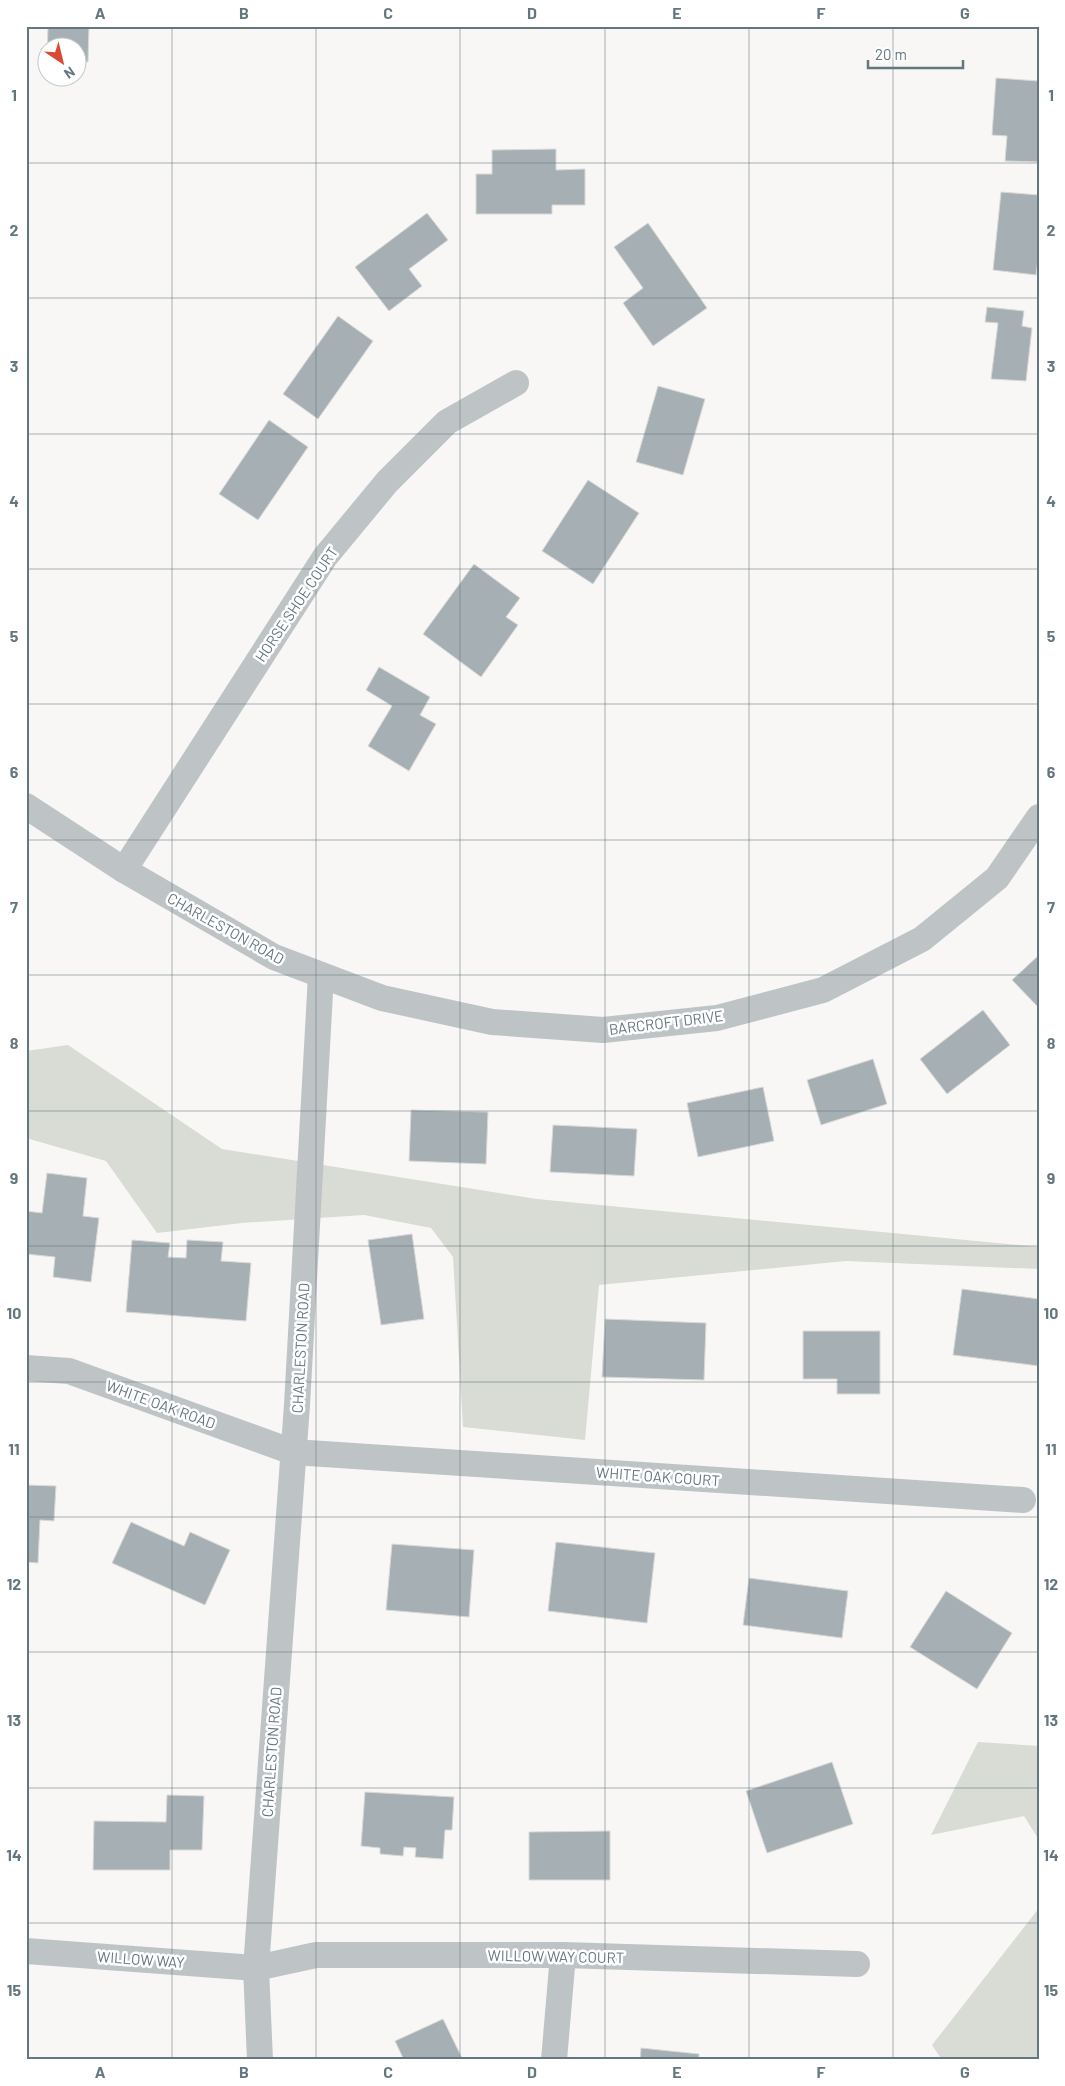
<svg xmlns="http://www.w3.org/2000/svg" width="1065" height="2086" viewBox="0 0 1065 2086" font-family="Barlow,sans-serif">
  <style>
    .green { fill: #d8dcd4 }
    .building { fill: #a6b0b4; stroke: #d9d9d7 }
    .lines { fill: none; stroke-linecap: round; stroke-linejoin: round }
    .minor { stroke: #bec4c6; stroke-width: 26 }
    .grid { fill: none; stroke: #64767e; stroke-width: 1; stroke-opacity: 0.55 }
    .labels { text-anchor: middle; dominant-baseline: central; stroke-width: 5; stroke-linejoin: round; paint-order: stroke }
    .street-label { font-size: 15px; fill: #64767e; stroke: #fff }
    .neatline { fill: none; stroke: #64767e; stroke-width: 2 }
    .grid-label { font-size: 16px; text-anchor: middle; font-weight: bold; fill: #64767e }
  </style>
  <rect width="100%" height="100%" fill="#f8f7f5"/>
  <!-- green -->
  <g class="green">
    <path d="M68,1045l154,104 315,50 502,48v22l-193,-8 -247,24 -14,155 -122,-13 -10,-170 -22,-29 -67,-13 -122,8 -85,10 -51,-72 -80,-23v-87z"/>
    <path d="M978,1742l61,4v94l-15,-24 -93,19z"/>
    <path d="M1039,1908v152h-97l-10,-15z"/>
  </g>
  <!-- building -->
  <g class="building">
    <path d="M48,26h41l-1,36h-10v-14h-30l-1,14z"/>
    <path d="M996,78l43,3v81l-34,-1 2,-25 -15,-1z"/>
    <path d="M556,149v21l29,-1v36h-33v9h-76v-40h16v-24z"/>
    <path d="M1001,192l38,3v57l-3,23 -43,-5z"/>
    <path d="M427,213l21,27 -39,29 13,17 -33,25 -34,-44z"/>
    <path d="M648,223l59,85 -54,38 -30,-43 20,-15 -29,-41z"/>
    <path d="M987,307l37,4 -2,15 10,2 -6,53 -35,-2 7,-56 -13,-1z"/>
    <path d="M338,316l35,25 -55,78 -35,-25z"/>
    <path d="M658,386l47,13 -22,76 -47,-13z"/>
    <path d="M269,420l39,27 -50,73 -39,-26z"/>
    <path d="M588,480l51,33 -46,71 -51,-33z"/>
    <path d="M474,564l46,34 -14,19 12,8 -37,52 -58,-43z"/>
    <path d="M379,667l51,30 -10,18 16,9 -27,47 -41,-25 24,-40 -26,-16z"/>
    <path d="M1039,955v53l-27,-28z"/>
    <path d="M983,1010l27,35 -63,49 -27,-35z"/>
    <path d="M873,1059l14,45 -66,21 -14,-45z"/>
    <path d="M763,1087l11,54 -76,16 -11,-54z"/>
    <path d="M411,1110l77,2 -2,52 -77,-3z"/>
    <path d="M553,1125l84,4 -3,47 -84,-4z"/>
    <path d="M47,1173l40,5 -4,38 16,2 -8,64 -38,-5 2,-20 -29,-3v-43l16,2z"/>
    <path d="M412,1234l12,85 -43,6 -13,-85z"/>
    <path d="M132,1240l38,3 -2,14 18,1 1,-18 36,2 -2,19 30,2 -5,58 -120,-9z"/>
    <path d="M962,1289l77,10v67l-86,-11z"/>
    <path d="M605,1319l101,4 -2,57 -102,-3z"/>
    <path d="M803,1331h77v63h-43v-15h-34z"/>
    <path d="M26,1485l30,1 -2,35 -14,-1 -2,43 -12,-1z"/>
    <path d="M131,1522l53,24 6,-14 40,18 -25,55 -93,-42z"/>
    <path d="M556,1542l99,11 -8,70 -99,-12z"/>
    <path d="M392,1544l82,6 -5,67 -83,-7z"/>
    <path d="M749,1578l99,13 -6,47 -99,-13z"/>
    <path d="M946,1591l66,42 -35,56 -67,-42z"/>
    <path d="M832,1762l21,62 -86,29 -21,-62z"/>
    <path d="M365,1792l89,5 -2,33h-7l-2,29 -28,-2 1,-9 -12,-1 -1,9 -23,-2v-6l-19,-2z"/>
    <path d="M167,1795l37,1 -2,54h-32v20h-77l1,-49 72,1z"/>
    <path d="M610,1831v49h-81v-48z"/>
    <path d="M443,2019l20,41h-59l-9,-19z"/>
    <path d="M641,2048l58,6v6h-59z"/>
  </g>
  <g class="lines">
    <!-- minor -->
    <g class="minor">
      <path d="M26,806l98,64 150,87 108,41 110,24 111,8 114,-12 106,-28 99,-51 75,-61 42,-61"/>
      <path d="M124,870l201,-313 62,-75 60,-60 69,-39"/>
      <path d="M26,1368l43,3 224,81 730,48"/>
      <path d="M26,1951l230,17 60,-13h247l294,9"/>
      <path d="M260,2060l-4,-92 41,-563 24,-430"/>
      <path d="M554,2060l9,-105"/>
    </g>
  </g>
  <!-- grid -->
  <path class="grid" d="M172,26v2034M316,26v2034M460,26v2034M605,26v2034M749,26v2034M893,26v2034M26,163h1013M26,298h1013M26,434h1013M26,569h1013M26,704h1013M26,840h1013M26,975h1013M26,1111h1013M26,1246h1013M26,1382h1013M26,1517h1013M26,1652h1013M26,1788h1013M26,1923h1013"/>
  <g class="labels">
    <!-- street labels -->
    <g class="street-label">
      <text transform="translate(296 604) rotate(-56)">HORSE SHOE COURT</text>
      <text transform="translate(226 928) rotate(29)">CHARLESTON ROAD</text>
      <text transform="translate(666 1022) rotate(-7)">BARCROFT DRIVE</text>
      <text transform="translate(300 1348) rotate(-87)">CHARLESTON ROAD</text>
      <text transform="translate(161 1404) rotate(20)">WHITE OAK ROAD</text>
      <text transform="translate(658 1476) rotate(4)">WHITE OAK COURT</text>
      <text transform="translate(271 1752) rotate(-86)">CHARLESTON ROAD</text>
      <text transform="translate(556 1956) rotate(1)">WILLOW WAY COURT</text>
      <text transform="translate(141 1959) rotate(4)">WILLOW WAY</text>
    </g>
  </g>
  <!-- border -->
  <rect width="1065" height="2086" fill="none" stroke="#ffffff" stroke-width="55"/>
  <!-- north arrow -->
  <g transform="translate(62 62) rotate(145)"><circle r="24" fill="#ffffff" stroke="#c1c8cb"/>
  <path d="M0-4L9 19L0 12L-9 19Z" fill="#d94934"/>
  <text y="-8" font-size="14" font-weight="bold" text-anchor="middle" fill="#64767e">N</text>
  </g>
  <!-- scale -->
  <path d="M868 60v8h95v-8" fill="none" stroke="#64767e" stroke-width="2.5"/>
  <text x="875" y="60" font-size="15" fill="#64767e" stroke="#ffffff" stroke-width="4" paint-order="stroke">20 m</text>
  <rect x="28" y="28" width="1010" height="2030" class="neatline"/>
  <g class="grid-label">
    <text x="100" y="19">A</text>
    <text x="244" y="19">B</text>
    <text x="388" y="19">C</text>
    <text x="532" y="19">D</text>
    <text x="677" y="19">E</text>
    <text x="821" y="19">F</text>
    <text x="965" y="19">G</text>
    <text x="14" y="101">1</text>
    <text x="1051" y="101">1</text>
    <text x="14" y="236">2</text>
    <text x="1051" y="236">2</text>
    <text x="14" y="372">3</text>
    <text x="1051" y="372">3</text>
    <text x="14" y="507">4</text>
    <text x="1051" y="507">4</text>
    <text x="14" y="642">5</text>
    <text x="1051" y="642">5</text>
    <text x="14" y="778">6</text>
    <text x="1051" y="778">6</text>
    <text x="14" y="913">7</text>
    <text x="1051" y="913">7</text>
    <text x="14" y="1049">8</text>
    <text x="1051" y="1049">8</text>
    <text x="14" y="1184">9</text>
    <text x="1051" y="1184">9</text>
    <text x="14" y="1319">10</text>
    <text x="1051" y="1319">10</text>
    <text x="14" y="1455">11</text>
    <text x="1051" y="1455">11</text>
    <text x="14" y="1590">12</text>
    <text x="1051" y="1590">12</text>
    <text x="14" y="1726">13</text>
    <text x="1051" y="1726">13</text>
    <text x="14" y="1861">14</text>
    <text x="1051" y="1861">14</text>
    <text x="14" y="1996">15</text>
    <text x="1051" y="1996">15</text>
    <text x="100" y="2078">A</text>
    <text x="244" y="2078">B</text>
    <text x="388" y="2078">C</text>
    <text x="532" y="2078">D</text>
    <text x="677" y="2078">E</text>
    <text x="821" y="2078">F</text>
    <text x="965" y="2078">G</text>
  </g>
</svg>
